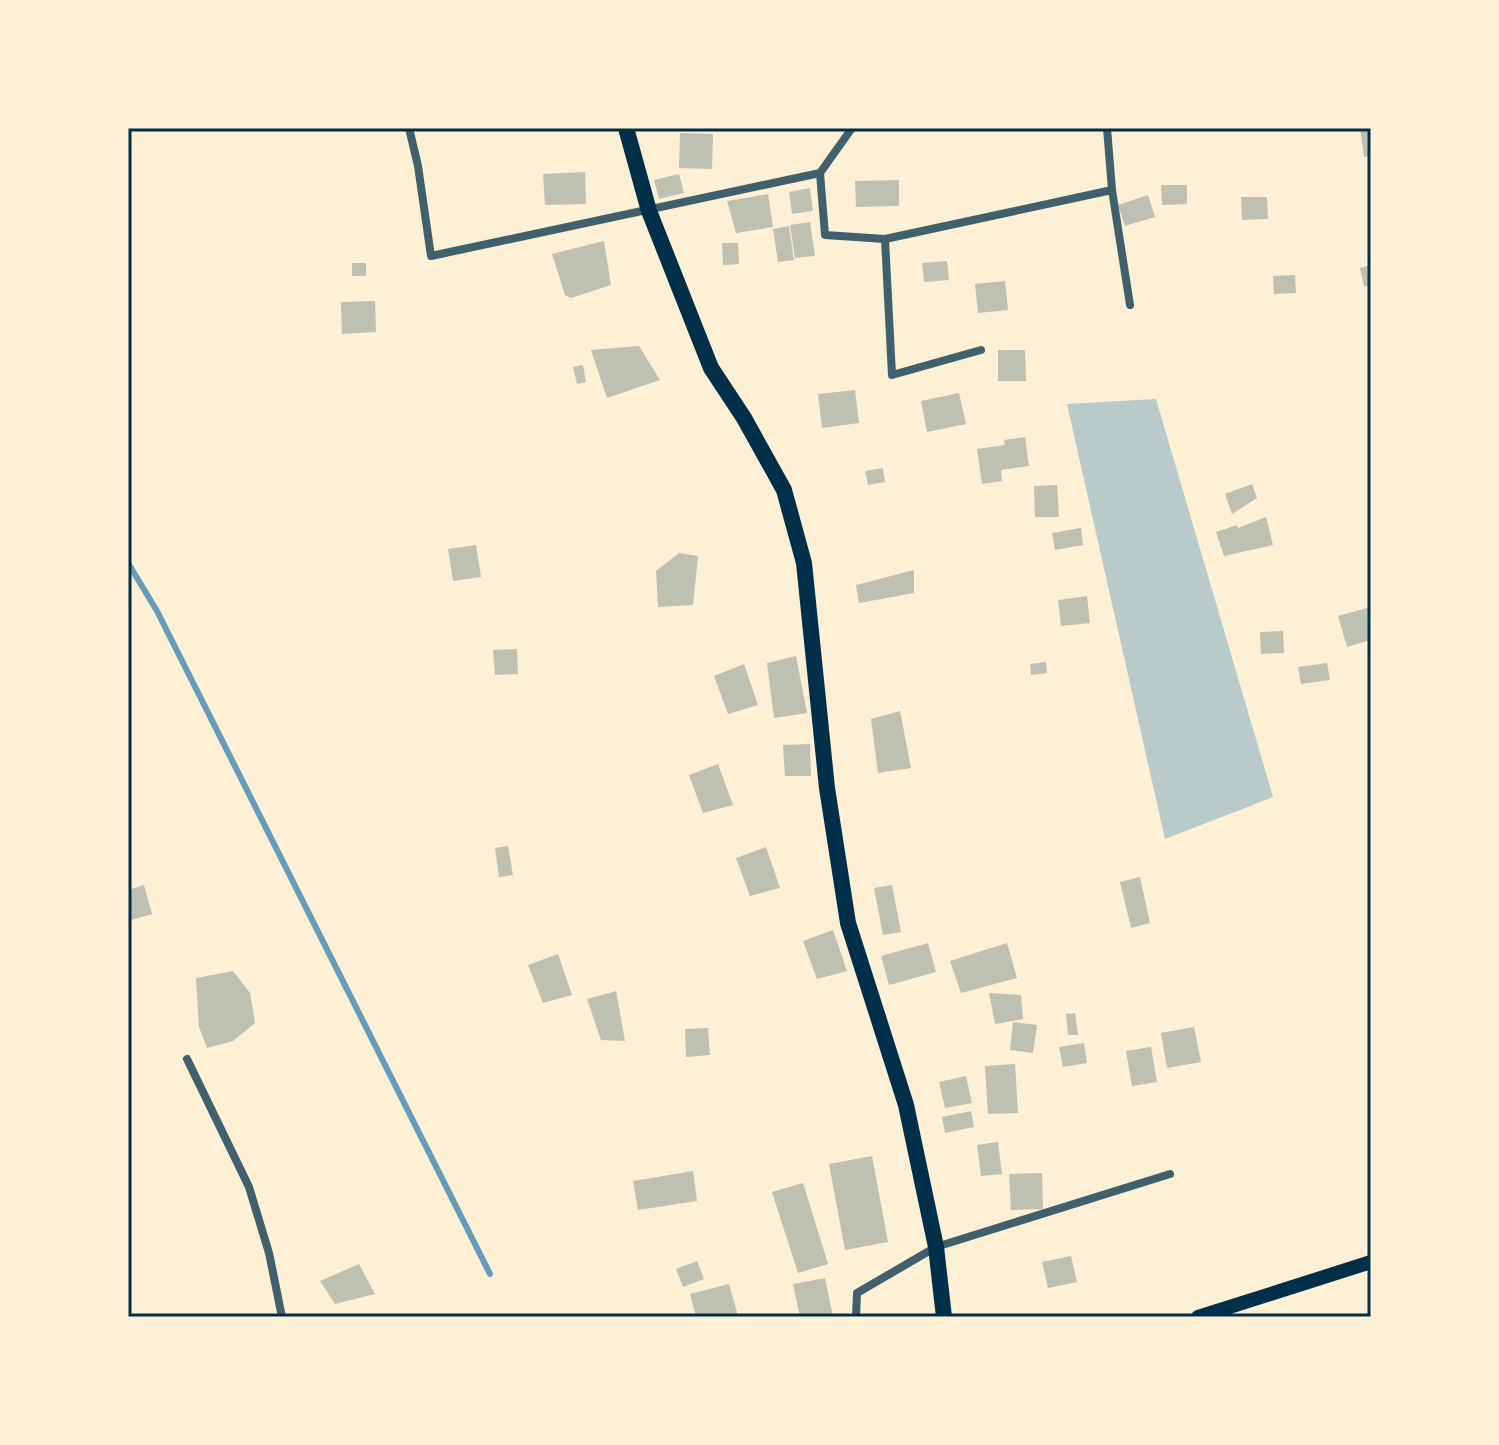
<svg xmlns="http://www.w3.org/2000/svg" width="1499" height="1445" viewBox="0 0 1499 1445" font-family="'Golos Text',sans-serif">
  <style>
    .green { fill: #b9caca }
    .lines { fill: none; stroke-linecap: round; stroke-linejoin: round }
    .stream { stroke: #669bbc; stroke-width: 6 }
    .building { fill: #bec0b2 }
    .minor { stroke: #3f606c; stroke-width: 8 }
    .secondary { stroke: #003049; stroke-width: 14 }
    .primary { stroke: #003049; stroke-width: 16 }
    .neatline { fill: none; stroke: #003049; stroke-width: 3 }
  </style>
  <rect width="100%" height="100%" fill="#fdf0d5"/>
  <!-- green -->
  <path class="green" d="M1156,399l117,398 -108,42 -98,-435z"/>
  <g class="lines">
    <!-- stream -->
    <path class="stream" d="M128,563l29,48 333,663"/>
  </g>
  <!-- building -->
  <g class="building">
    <path d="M1360,128h11v28l-7,1z"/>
    <path d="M680,133l33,1 -1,35 -33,-1z"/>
    <path d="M585,172l1,32 -41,1 -2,-31z"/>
    <path d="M679,174l5,19 -25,6 -5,-19z"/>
    <path d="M899,180v26l-43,1 -1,-26z"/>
    <path d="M1161,185h26v19l-25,1z"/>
    <path d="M810,188l3,23 -21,3 -3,-22z"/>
    <path d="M768,194l5,33 -37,6 -9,-32z"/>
    <path d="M1148,195l7,22 -30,9 -7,-21z"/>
    <path d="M1241,197h26l1,22 -26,1z"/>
    <path d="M810,222l5,34 -20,2 -5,-33z"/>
    <path d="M789,226l5,34 -16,2 -5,-33z"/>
    <path d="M604,241l7,44 -40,13 -6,-3 -13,-41z"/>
    <path d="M722,243h16l1,21 -16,1z"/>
    <path d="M947,261l2,19 -25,2 -2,-19z"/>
    <rect x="352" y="263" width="14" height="13"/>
    <path d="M1371,265v20l-7,2 -4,-19z"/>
    <path d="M1295,275l1,18 -22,1 -1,-18z"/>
    <path d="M1005,281l3,29 -30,3 -3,-29z"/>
    <path d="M375,301l1,31 -34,2 -1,-32z"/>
    <path d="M639,346l21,34 -53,18 -16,-48z"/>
    <path d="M998,350h27l1,31h-28z"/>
    <path d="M583,365l3,17 -9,2 -4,-17z"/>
    <path d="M855,390l4,33 -37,5 -4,-34z"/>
    <path d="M959,393l7,31 -39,8 -6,-31z"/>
    <path d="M1025,437l4,29 -28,4 1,11 -20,3 -5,-35 28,-4 -1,-5z"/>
    <path d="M883,468l2,14 -17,3 -3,-14z"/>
    <path d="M1252,484l5,14 -25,16 -7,-20z"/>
    <path d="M1057,485l2,32h-24l-1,-31z"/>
    <path d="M1266,517l7,28 -49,11 -8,-24 21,-7 1,3z"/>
    <path d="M1081,528l2,17 -28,5 -3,-17z"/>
    <path d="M476,545l5,32 -28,4 -5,-32z"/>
    <path d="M679,553l19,3 -5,49 -35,2 -2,-36z"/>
    <path d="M914,570v23l-55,10 -3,-18z"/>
    <path d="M1087,596l3,27 -29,3 -3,-26z"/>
    <path d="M1371,607v33l-24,7 -9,-31z"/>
    <path d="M1283,631l1,22 -23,1 -1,-22z"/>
    <path d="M517,649l1,25 -23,1 -2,-25z"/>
    <path d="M796,656l11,57 -33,5 -7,-55z"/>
    <path d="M1046,662l1,11 -16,2 -1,-11z"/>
    <path d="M1327,663l3,17 -29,4 -3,-17z"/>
    <path d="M744,664l14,41 -30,9 -14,-38z"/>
    <path d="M900,711l11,57 -33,5 -7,-54z"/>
    <path d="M810,744l1,32h-26l-2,-31z"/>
    <path d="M718,764l15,41 -30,8 -14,-38z"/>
    <path d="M508,846l5,29 -14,2 -4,-29z"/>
    <path d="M766,847l14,41 -30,8 -14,-38z"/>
    <path d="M1140,877l10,46 -19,5 -11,-46z"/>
    <path d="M144,885l8,29 -24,7v-31z"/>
    <path d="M892,885l9,47 -18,3 -9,-47z"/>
    <path d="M833,930l14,41 -30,8 -14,-38z"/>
    <path d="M928,943l8,29 -47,13 -8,-29z"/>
    <path d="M1007,943l10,35 -56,15 -11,-32z"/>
    <path d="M558,954l14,41 -29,8 -15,-38z"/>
    <path d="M233,971l17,22 5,30 -22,18 -26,7 -8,-21 -3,-49z"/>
    <path d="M616,991l9,50 -24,-1 -14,-41z"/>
    <path d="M989,993l32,2 2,24 -28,5z"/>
    <path d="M1075,1013l3,22h-10l-2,-21z"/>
    <path d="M1013,1022l24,3 -4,28 -23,-3z"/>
    <path d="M1194,1027l7,35 -34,6 -6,-35z"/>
    <path d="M708,1028l2,27 -24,2 -1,-28z"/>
    <path d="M1084,1043l3,20 -24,4 -4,-20z"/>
    <path d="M1151,1047l6,35 -25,4 -6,-35z"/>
    <path d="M1015,1064l3,49 -30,1 -3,-48z"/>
    <path d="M966,1076l6,27 -27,5 -6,-26z"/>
    <path d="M971,1111l3,16 -29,6 -3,-16z"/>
    <path d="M998,1142l4,32 -21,2 -4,-31z"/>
    <path d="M872,1156l16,86 -43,8 -16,-86z"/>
    <path d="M693,1171l4,30 -59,9 -5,-29z"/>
    <path d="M1042,1173l1,36 -32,1 -2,-36z"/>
    <path d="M803,1183l25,81 -30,9 -26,-81z"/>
    <path d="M1071,1256l6,26 -29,6 -6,-26z"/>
    <path d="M697,1261l7,18 -21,8 -7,-18z"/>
    <path d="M359,1264l16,30 -40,10 -15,-23z"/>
    <path d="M825,1278l8,39h-33l-7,-33z"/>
    <path d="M729,1284l9,32 -42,1 -6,-23z"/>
  </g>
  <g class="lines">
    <!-- minor -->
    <g class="minor">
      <path d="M409,128l9,38 13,90 389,-83 5,62 60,4 227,-49 -5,-62"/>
      <path d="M820,173l32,-45"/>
      <path d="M1112,190l18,115"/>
      <path d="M885,239l7,136 89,-25"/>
      <path d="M187,1059l62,128 20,66 13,64"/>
      <path d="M856,1317l1,-24 79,-46 234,-73"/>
    </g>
    <!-- secondary -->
    <path class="secondary" d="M1198,1317l173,-55"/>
    <!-- primary -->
    <path class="primary" d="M626,128l23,83 62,157 33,50 40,72 20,73 23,225 21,135 58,182 30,142 8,70"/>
  </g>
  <!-- border -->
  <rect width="1499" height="1445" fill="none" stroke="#fdf0d5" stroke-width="260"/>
  <rect x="130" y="130" width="1239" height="1185" class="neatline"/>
</svg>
